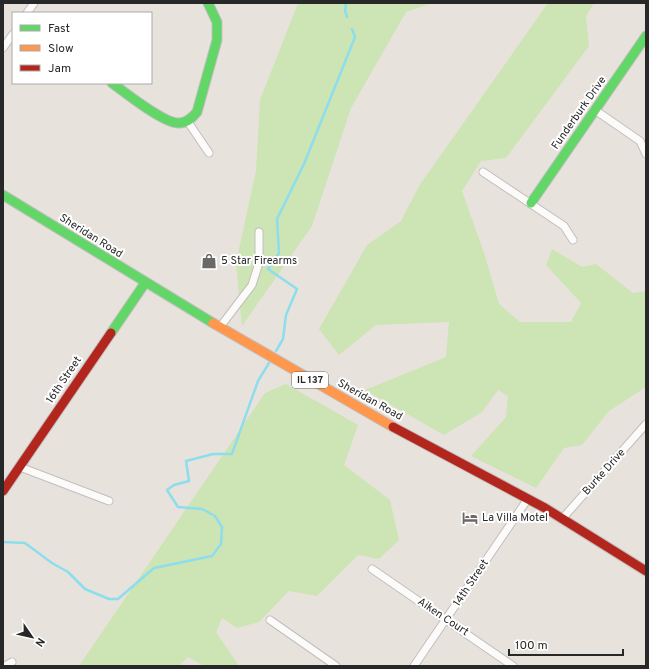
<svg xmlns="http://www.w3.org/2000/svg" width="649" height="669" viewBox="0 0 649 669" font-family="Overpass,sans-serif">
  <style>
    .green { fill: #cde4b4 }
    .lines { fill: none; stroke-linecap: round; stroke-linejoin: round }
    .stream { stroke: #8ddeec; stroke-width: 2.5 }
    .street-casing { stroke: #c0bfbf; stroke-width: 9 }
    .fast-casing { stroke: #c0bfbf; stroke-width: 11 }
    .slow-casing { stroke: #c0bfbf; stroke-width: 11 }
    .jam-casing { stroke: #c0bfbf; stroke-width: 11 }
    .street { stroke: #fcfbfa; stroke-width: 7 }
    .fast { stroke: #63d668; stroke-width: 9 }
    .slow { stroke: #ff974d; stroke-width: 9 }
    .jam { stroke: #b3261e; stroke-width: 9 }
    .labels { text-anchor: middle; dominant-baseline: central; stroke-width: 4; stroke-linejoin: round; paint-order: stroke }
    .shield { fill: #fff; stroke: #686868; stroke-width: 1 }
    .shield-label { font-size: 10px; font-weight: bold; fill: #282828 }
    .street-label { font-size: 11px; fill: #282828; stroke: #fff }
    .poi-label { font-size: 11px; fill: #282828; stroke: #fff; text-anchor: start }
  </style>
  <rect width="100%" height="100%" fill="#e8e2dd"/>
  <!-- green -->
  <g class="green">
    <path d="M298,3h134l-26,9 -55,96 -39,118 -70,100 -6,-63 20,-92 4,-71z"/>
    <path d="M548,3h46l-8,13 3,30 -83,112 -25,3 -19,30 23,65 14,48 21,18h51l10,-19 -35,-38 6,-16 30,18 14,-3 37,29 13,-2v96l-37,24 -27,34 -18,3 -28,40 -65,-32 35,-39 2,-21 -10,-6 -16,22 -38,23 -79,-45 81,-33 3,-35 -73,3 -37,30 -20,-26 48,-84 34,-24 18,-35z"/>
    <path d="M286,384l72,41 -14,40 46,35 9,40 -20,19 -21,-4 -41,41 -28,-5 -30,31 -22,6 -15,-10 -6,14 23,34h-35l-16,-9 -9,9h-100l186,-273z"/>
  </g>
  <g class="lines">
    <!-- stream -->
    <g class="stream">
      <path d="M346,3l-1,8 2,6"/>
      <path d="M276,351l7,-12 3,-24 11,-26 -29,-20 11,-16 -2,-34 27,-55 51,-127 -3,-8"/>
      <path d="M3,542l22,1 27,20 16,9 17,17 24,10h9l36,-31 58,-12 9,-12 1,-17 -7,-11 -13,-7 -24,-2 -11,-17 7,-5 15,-4 -3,-20 27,-7h19l26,-73 11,-18"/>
    </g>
    <defs>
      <g id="street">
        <path d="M27,13l7,-10"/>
        <path d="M3,48l10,-14"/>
        <path d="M595,110l45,31 6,13"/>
        <path d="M188,122l21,31"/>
        <path d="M483,172l81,54 9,14"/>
        <path d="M220,327l32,-42 7,-22v-31"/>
        <path d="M20,467l89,34"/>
        <path d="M562,519l84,-95"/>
        <path d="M372,569l141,97"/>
        <path d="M270,620l66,46"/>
        <path d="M5,666l7,-4"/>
        <path d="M414,666l113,-166"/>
      </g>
      <g id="fast">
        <path d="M112,83c14,10 52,41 67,40 8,0 13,-5 18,-11l20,-72v-18l-9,-19"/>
        <path d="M3,195l210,128"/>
        <path d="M531,203l115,-167"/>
        <path d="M111,333l34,-50"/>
      </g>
      <path id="slow" d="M213,323l180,104"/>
      <g id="jam">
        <path d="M393,427l152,81 101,63"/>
        <path d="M3,491l108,-158"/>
      </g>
    </defs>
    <!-- street casing -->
    <use href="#street" class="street-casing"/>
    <!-- fast casing -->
    <use href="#fast" class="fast-casing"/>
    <!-- slow casing -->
    <use href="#slow" class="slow-casing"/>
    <!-- jam casing -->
    <use href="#jam" class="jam-casing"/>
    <!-- street -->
    <use href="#street" class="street"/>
    <!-- fast -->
    <use href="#fast" class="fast"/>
    <!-- slow -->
    <use href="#slow" class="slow"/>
    <!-- jam -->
    <use href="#jam" class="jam"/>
  </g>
  <!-- icons -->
  <defs>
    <symbol id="shop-bare" viewBox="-9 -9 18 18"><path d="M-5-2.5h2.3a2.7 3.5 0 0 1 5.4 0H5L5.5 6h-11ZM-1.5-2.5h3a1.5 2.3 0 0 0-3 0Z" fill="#6b6967" stroke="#fff" stroke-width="2.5" paint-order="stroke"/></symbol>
    <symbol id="hotel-bare" viewBox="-9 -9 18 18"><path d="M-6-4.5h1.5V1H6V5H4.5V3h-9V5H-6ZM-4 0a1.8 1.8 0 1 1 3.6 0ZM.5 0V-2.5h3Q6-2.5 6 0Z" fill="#6b6967" stroke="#fff" stroke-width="2.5" paint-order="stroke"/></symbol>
  </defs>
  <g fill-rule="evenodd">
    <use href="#shop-bare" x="198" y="250" width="22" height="22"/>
    <use href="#hotel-bare" x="459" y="507" width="22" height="22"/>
  </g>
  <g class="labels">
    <!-- shield labels -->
    <rect class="shield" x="292" y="372" width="36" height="16" rx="3"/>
    <g class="shield-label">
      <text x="310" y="380">IL 137</text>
    </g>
    <!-- street labels -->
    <g class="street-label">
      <text transform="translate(579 113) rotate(-55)">Funderburk Drive</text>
      <text transform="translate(91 236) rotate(32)">Sheridan Road</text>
      <text transform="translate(64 380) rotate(-56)">16th Street</text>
      <text transform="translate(370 400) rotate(29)">Sheridan Road</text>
      <text transform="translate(604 472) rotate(-48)">Burke Drive</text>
      <text transform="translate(471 583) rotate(-56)">14th Street</text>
      <text transform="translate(443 617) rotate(34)">Aiken Court</text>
    </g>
    <!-- poi labels -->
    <g class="poi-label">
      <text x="221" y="261">5 Star Firearms</text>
      <text x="482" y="518">La Villa Motel</text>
    </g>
  </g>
  <!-- border -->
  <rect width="649" height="669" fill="none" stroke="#282828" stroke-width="8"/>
  <!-- legend -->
  <rect x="12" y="12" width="140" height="72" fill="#ffffff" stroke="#a9a9a9"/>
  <rect x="20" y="25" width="20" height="6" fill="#63d668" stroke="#a9a9a9"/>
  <text x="48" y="32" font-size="12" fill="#282828">Fast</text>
  <rect x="20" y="45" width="20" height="6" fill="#ff974d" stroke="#a9a9a9"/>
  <text x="48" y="52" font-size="12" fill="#282828">Slow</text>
  <rect x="20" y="65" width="20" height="6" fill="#b3261e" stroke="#a9a9a9"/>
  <text x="48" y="72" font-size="12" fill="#282828">Jam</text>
  <!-- north arrow -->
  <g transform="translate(32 637) rotate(124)" stroke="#ffffff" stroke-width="3" paint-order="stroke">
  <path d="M0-3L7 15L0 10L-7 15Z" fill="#282828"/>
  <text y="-6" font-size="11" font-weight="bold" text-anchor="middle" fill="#282828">N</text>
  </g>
  <!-- scale -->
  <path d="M509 649v6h114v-6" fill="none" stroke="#282828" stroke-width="2"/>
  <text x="515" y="649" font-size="12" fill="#282828" stroke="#ffffff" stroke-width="3" paint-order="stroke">100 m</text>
</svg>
